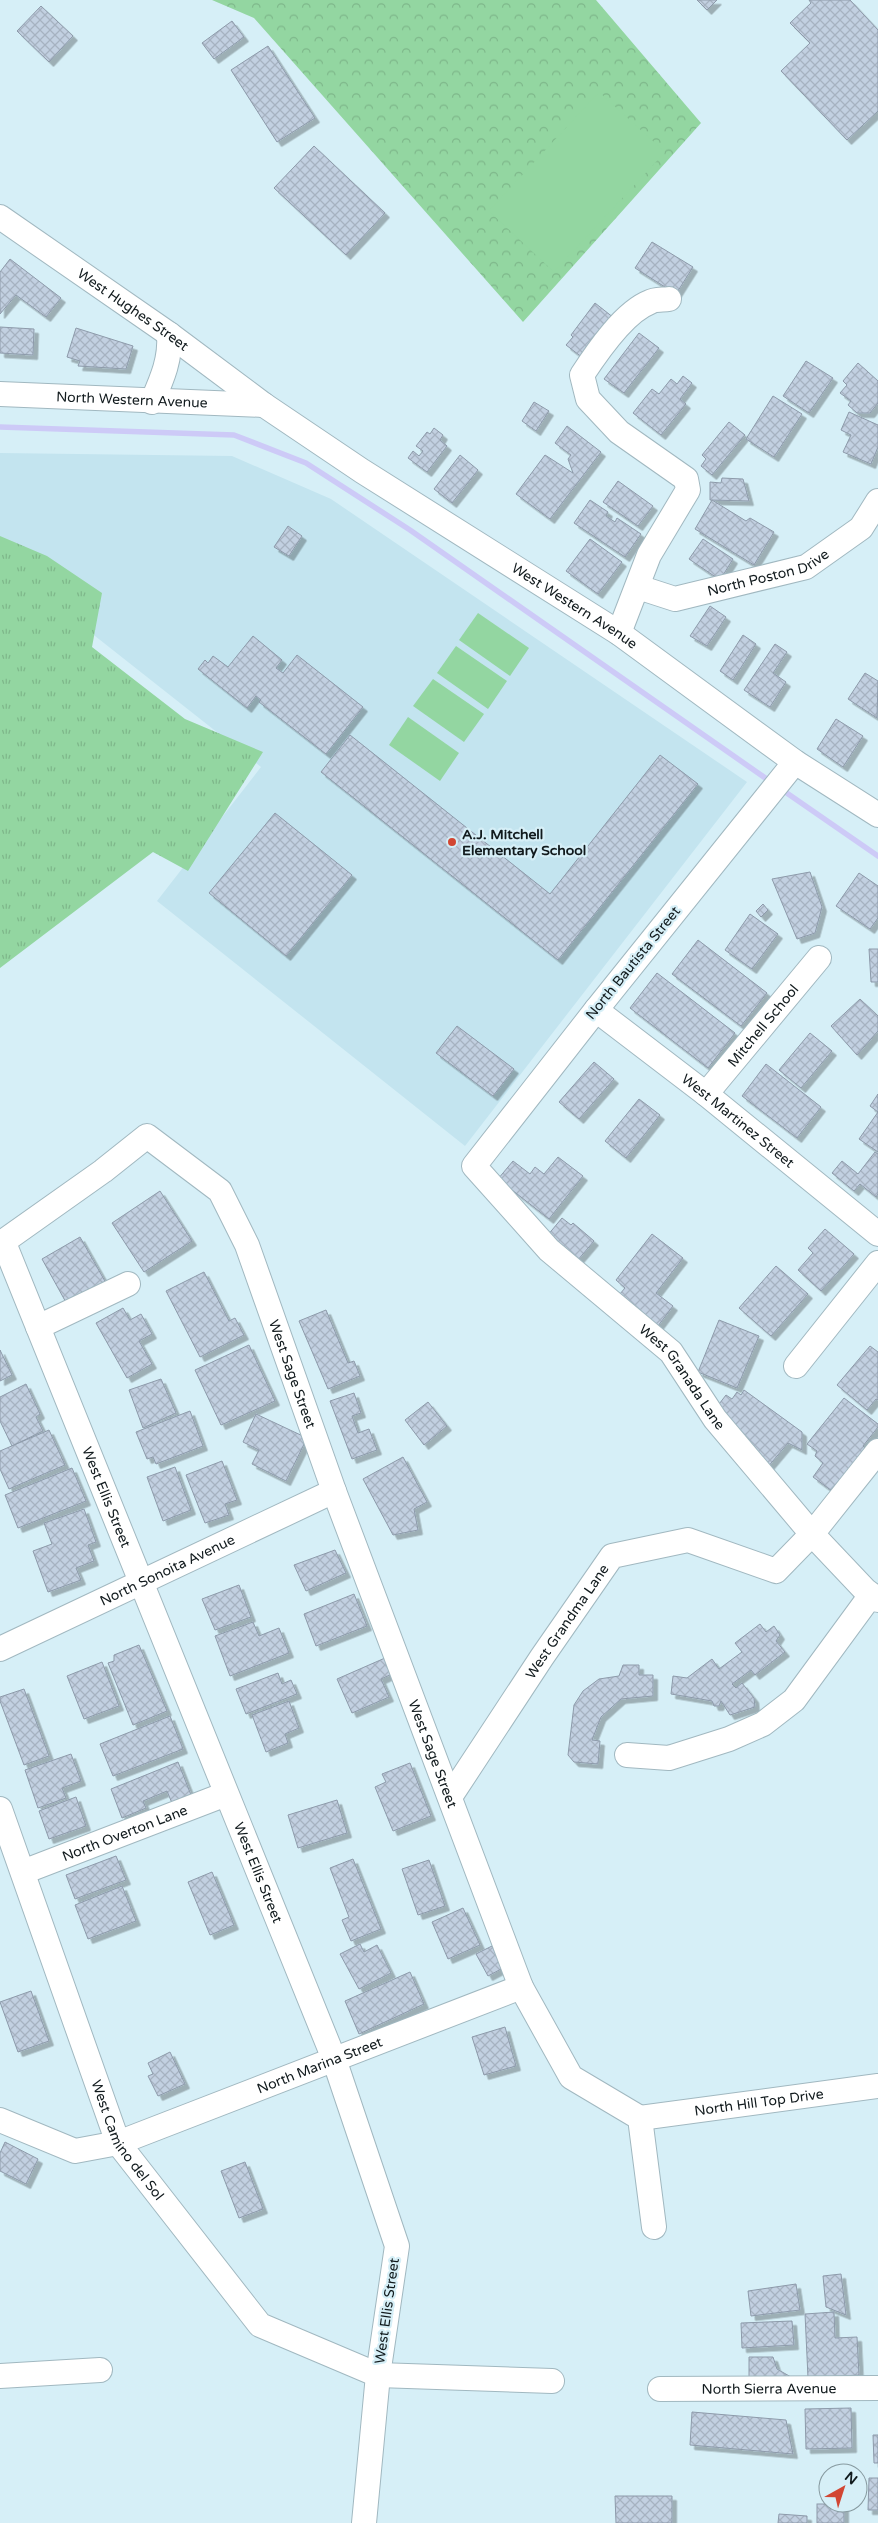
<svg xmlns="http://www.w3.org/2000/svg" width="878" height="2523" viewBox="0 0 878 2523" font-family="'Varela Round',sans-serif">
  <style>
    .built { fill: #c3e4ef }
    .grass { fill: url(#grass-tufts) }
    .park { fill: url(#park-crowns) }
    .pitch { fill: #93d6a1 }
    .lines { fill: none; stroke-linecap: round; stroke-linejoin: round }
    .stream { stroke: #cdcaf7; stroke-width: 5.5 }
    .building { fill: url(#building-cross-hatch); stroke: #8d9aaa; filter: url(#shadow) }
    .minor-casing { stroke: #a1b8c0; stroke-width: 26 }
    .minor { stroke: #fff; stroke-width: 24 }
    .poi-dot { fill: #d24633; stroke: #d6eff7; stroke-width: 2 }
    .labels { text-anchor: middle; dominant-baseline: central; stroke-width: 4.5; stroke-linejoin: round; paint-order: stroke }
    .street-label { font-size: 14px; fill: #111a1d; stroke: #d6eff7 }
    .poi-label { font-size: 14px; font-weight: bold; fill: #111a1d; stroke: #d6eff7; text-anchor: start }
  </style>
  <defs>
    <pattern id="grass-tufts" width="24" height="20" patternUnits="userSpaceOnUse" patternTransform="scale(1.25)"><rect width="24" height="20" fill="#93d6a1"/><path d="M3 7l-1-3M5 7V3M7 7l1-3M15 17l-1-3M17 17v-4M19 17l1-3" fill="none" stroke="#7eb78a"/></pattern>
    <pattern id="park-crowns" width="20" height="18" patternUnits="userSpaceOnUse" patternTransform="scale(1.25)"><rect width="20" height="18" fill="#93d6a1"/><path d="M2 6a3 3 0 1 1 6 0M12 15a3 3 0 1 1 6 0" fill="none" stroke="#7eb78a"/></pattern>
    <pattern id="building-cross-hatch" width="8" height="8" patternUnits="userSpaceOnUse" patternTransform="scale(1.25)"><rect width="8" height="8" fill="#c2d0e1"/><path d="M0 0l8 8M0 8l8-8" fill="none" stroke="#a6b2c1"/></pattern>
    <filter id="shadow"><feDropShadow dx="4.5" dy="4.5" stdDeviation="0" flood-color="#0004"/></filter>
  </defs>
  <rect width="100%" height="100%" fill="#d6eff7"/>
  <!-- built -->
  <path class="built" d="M0,453l232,3 99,43 416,283 -282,364 -308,-245 104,-134 -261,-206z"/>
  <!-- grass -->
  <path class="grass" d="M0,536l47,20 55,37 -10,54 93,72 78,33 -75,119 -35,-19 -153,116z"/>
  <!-- park -->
  <path class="park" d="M212,0h384l105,123 -178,199 -269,-304z"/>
  <!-- pitch -->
  <g class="pitch">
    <path d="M599,92l66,60 -111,120 -65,-61z"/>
    <path d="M478,613l51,35 -19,28 -51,-36z"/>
    <path d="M456,646l51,35 -19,28 -51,-36z"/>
    <path d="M433,679l51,35 -20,28 -51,-36z"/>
    <path d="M408,717l51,36 -19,28 -51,-36z"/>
  </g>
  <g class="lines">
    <!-- stream -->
    <g class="stream">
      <path d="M0,427l234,8 72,28 104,67 361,252"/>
      <path d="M781,789l97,67"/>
    </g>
  </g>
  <!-- building -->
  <g class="building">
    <path d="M697,0h20l-10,10z"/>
    <path d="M809,0h41l28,30v81l-31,29 -66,-69 29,-28 -20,-20 21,-20z"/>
    <path d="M41,6l32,30 -24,26 -32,-31z"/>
    <path d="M232,21l12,16 -30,22 -12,-16z"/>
    <path d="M268,46l47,72 -38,24 -46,-72z"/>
    <path d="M314,146l71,67 -39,42 -72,-67z"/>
    <path d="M652,242l41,25 -17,27 -41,-26z"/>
    <path d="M10,259l51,39 -15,19 -30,-22 -16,19v-42z"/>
    <path d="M595,303l19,15 -31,40 -17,-13 7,-8 -2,-2z"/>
    <path d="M0,327l34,2 -1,26 -33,-2z"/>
    <path d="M76,328l57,18 -7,23 -48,-3 2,-5 -13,-4z"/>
    <path d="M639,333l20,15 -35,45 -20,-14z"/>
    <path d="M806,361l27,17 -24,35 -26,-17z"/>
    <path d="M858,363l20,18v22l-8,10h-13l-9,-8 3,-4 -11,-8 7,-8 -4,-4z"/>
    <path d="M683,376l9,7 -12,16 6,5 -25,31 -28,-22 19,-24 7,5 12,-15 6,5z"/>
    <path d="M773,396l29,18 -28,43 -28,-18z"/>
    <path d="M534,402l15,9 -13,20 -14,-10z"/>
    <path d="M849,412l29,13v22l-7,17 -28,-12 8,-17 -10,-5z"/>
    <path d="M729,422l16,13 -33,40 -11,-9 5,-7 -4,-4z"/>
    <path d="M567,426l34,26 -51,67 -34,-25 29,-39 28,18 -5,-14 3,-4 -16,-12z"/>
    <path d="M434,428l9,7 -3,5 7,6 -20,26 -19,-14 5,-7 6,5 4,-5 -7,-5 11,-14 3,2z"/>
    <path d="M460,455l18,15 -26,33 -18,-14z"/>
    <path d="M722,478l21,1 6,22 -39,-1v-18l11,1z"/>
    <path d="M618,481l35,25 -15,20 -35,-24z"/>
    <path d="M590,500l18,12 -2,4 9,6 2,-4 24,16 -16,23 -51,-34z"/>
    <path d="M712,500l34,21 4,-3 24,14 -20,33 -59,-36z"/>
    <path d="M288,526l14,10 -13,20 -15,-9z"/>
    <path d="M590,539l32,23 -24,32 -32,-23z"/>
    <path d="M703,539l30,20 -13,21 -31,-21z"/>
    <path d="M710,606l16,11 -19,29 -17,-10z"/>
    <path d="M743,635l13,9 -23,36 -13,-9z"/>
    <path d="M253,636l29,24 -6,8 7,5 14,-18 66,52 -37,47 -67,-52 2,-2 -5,-4 -9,12 -49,-39 7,-9 3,3 5,-7 15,11z"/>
    <path d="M775,644l12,8 -14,21 13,9 -16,25 -26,-17z"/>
    <path d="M865,673l13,8 -1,37 -29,-19z"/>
    <path d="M836,719l27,17 -20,31 -26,-18z"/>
    <path d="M350,735l200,159 110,-139 38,29 -140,176 -237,-188z"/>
    <path d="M275,813l77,62 -66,81 -77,-63z"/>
    <path d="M810,872l12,35 -7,26 -18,6 -25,-60z"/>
    <path d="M859,873l19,13v32l-8,11 -34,-23z"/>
    <path d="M763,904l5,6 -7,7 -5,-6z"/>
    <path d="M750,914l28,20 -26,35 -27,-19z"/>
    <path d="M698,940l69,53 -26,33 -69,-52z"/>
    <path d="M869,949h9v33h-7z"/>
    <path d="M657,973l78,60 -27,35 -78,-60z"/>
    <path d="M860,999l18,17v15l-21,24 -26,-29z"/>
    <path d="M457,1026l57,43 -21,27 -57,-43z"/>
    <path d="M810,1033l22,18 -31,37 -22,-18z"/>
    <path d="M594,1062l20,17 -35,40 -20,-17z"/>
    <path d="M766,1064l55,43 -24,31 -55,-42z"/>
    <path d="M878,1094v58l-19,-13 19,-27 -8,-6z"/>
    <path d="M639,1099l21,16 -34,43 -21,-17z"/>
    <path d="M875,1152l3,2v40l-2,3 -16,-13 -6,7 -22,-18 10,-12 16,13z"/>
    <path d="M558,1157l25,19 -34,43 -51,-40 15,-18 17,13 5,-7 9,7z"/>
    <path d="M160,1191l32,50 -48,31 -32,-49z"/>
    <path d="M562,1218l9,7 2,-2 21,18 -17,20 -30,-25z"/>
    <path d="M825,1229l29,25 -33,37 -23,-21 15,-17 -5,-5z"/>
    <path d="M652,1234l31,24 -27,35 17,13 -15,20 -39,-31 6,-7 -9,-8z"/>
    <path d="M80,1237l26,46 -38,23 -26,-47z"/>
    <path d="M776,1266l32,28 -37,42 -32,-28z"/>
    <path d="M204,1272l25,49 6,-3 9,17 -44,22 -34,-66z"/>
    <path d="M123,1308l7,12 11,-6 11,20 -13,7 13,23 -25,14 -31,-55z"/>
    <path d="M326,1310l22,53 6,-2 6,15 -32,13 -29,-68z"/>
    <path d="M719,1320l40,16 -22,52 -39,-16z"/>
    <path d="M249,1345l26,56 -54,24 -26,-55z"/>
    <path d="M870,1346l8,6v48l-2,-1 -9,11 -30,-25z"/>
    <path d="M0,1350l12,25 -12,6z"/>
    <path d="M161,1379l15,34 -33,15 -14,-38z"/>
    <path d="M26,1384l14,30 -4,3 7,14 -31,15 -12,-25v-24z"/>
    <path d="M744,1390l58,42v18l-14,-7 -21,25 -51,-60 10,-13 6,4 5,-7 4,3z"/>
    <path d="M354,1393l7,20 -9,3 6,17 11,-4 8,21 -25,9 -22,-58z"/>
    <path d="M844,1398l34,26v3l-15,19 2,2 -33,43 -19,-14 10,-14 -8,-7 2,-5 -10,-7z"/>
    <path d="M428,1402l19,24 -23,19 -19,-25z"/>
    <path d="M190,1411l13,35 -47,18 -3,-7 -6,2 -11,-27z"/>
    <path d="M256,1414l51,24 -21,43 -34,-17 7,-14 -16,-8z"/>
    <path d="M49,1430l16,35 -56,24 -9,-20v-18z"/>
    <path d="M403,1457l24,45 -13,7 4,21 -25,5 -30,-56z"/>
    <path d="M222,1461l15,39 -12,4 4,11 -24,8 -19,-48z"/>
    <path d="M175,1467l16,43 -28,11 -16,-44z"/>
    <path d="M72,1468l14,33 -68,27 -13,-33z"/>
    <path d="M84,1509l12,33 -8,3 6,16 -18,7 5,12 -33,12 -15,-41 19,-7 -8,-21z"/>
    <path d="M335,1550l11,23 -40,18 -12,-26z"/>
    <path d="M239,1585l12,32 -36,13 -13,-31z"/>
    <path d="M354,1594l13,32 -51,20 -12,-32z"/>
    <path d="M253,1622l6,14 20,-8 10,25 -59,23 -15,-40z"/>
    <path d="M760,1624l6,8 8,-6 6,9 -4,6 9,11 -30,23 -4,-5 -19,14 4,4 6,-5 12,15 1,9 -25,8 -9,-14 -2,5h-5l-2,-5 -41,-7 2,-18 14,2 25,-19 7,10 23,-17 -7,-9z"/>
    <path d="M139,1645l28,66 -34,14 -25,-62 6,-2v-6z"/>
    <path d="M385,1658l7,16 -11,5 8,18 -37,16 -15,-34z"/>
    <path d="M102,1662l17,44 -35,13 -17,-43z"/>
    <path d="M623,1665h16v10h14v21l-32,3 -20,18 -9,23 8,1 -2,23 -24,-2 -6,-7 6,-50 9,-14 16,-12 20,-3z"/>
    <path d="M278,1673l4,11 9,-4 6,14 -51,20 -10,-25z"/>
    <path d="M24,1689l25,67 -25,9 -24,-64v-4z"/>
    <path d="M289,1701l10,27 -14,6 3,9 -22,9 -14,-37z"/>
    <path d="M170,1716l13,33 -70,27 -13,-32z"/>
    <path d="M71,1754l10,27 -19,7 4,10 -28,10 -13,-38z"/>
    <path d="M178,1762l15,38 -19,8 -7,-17 -24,10 3,7 -24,10 -11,-29z"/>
    <path d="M410,1763l21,53 -38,15 -18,-44 11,-5 -4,-8z"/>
    <path d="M76,1797l10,29 -37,13 -10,-28z"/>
    <path d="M337,1800l10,33 -49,15 -10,-33z"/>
    <path d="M116,1856l10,24 -51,19 -9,-24z"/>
    <path d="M353,1859l28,70 -30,12 -9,-21 7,-3 -19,-49z"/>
    <path d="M429,1860l16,46 -27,9 -16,-46z"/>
    <path d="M212,1872l22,53 -24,10 -22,-53z"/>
    <path d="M122,1886l14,35 -48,18 -13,-34z"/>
    <path d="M463,1908l17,37 -32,14 -16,-37z"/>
    <path d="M360,1944l4,8 13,-7 14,28 -32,16 -19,-35z"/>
    <path d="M492,1946l11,22 -15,8 -12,-22z"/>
    <path d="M410,1972l14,32 -65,30 -14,-33z"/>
    <path d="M31,1991l18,50 -31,11 -18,-50z"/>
    <path d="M505,2027l11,39 -32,9 -12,-38z"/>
    <path d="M170,2052l15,32 -27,12 -10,-20 5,-2 -5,-11z"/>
    <path d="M5,2142l33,17 -12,25 -26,-13v-18z"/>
    <path d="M245,2162l18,47 -24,9 -18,-47z"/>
    <path d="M841,2274l5,41 -20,-8 -3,-31z"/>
    <path d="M796,2284l4,26 -49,6 -3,-25z"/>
    <path d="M834,2312l1,26 22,-1 2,38 -51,3 -3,-64z"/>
    <path d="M792,2321l2,24 -52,3 -1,-25z"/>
    <path d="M749,2357h24l4,12 14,8 -42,4z"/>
    <path d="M851,2408l1,40 -46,1 -1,-40z"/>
    <path d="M692,2412l94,8 7,34 -103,-9z"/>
    <path d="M873,2435h5v28h-4z"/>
    <path d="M869,2478h9v32h-10z"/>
    <path d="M615,2496h57v27h-56z"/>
    <rect x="817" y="2504" width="27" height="19"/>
    <path d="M779,2514l28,2v7h-29z"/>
  </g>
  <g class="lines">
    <defs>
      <g id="minor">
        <path id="s1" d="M0,217l169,117 95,71 98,66 257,162 176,129 83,53"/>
        <path id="s2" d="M0,394l264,11"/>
        <path d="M152,402c10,-23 19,-43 17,-68"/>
        <path id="s3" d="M638,587l37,12 131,-32 55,-39 17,-27"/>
        <path d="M619,633l30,-78 39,-65 -2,-11 -67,-47 -31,-33 -6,-24c15,-23 42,-63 68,-73 5,-3 13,-2 19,-3"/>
        <path id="s4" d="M795,762l-199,248 -122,156 75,84 122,102 44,67 97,115 53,56 13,10"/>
        <path id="s5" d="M596,1010l110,84 172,140"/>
        <path id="s6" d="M706,1094l113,-136"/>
        <path id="s7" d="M4,1243l330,816 63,187 -19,129 -14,148"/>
        <path id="s8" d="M0,1244l103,-73 44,-35 73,55 27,54 87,246 187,496 50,90 69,41 14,109"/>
        <path d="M38,1327l90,-43"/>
        <path d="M796,1366l82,-103"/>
        <path id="s9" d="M0,1649l334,-158"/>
        <path d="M627,1755l42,3 60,-19 34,-15 31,-24 77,-105"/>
        <path id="s10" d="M450,1797l92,-140 70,-101 76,-16 88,31 36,-37 66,-83"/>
        <path id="s11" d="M0,1809l118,334 142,182 118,50 174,6"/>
        <path id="s12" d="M23,1872l203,-78"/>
        <path id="s13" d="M640,2118l238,-32"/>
        <path id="s14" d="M0,2120l75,31 43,-8 403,-156"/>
        <path d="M0,2376l100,-6"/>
        <path id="s15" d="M660,2389l218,-1"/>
      </g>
    </defs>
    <!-- minor casing -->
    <use href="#minor" class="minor-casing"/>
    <!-- minor -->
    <use href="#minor" class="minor"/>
  </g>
  <!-- markers -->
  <circle class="poi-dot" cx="452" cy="842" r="5"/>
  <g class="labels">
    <!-- street labels -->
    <g class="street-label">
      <text stroke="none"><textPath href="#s1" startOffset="162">West Hughes Street</textPath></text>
      <text stroke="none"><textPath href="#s2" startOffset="132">North Western Avenue</textPath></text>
      <text stroke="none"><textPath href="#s3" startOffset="136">North Poston Drive</textPath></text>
      <text stroke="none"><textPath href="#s1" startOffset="694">West Western Avenue</textPath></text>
      <text transform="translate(633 963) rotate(-51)">North Bautista Street</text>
      <text stroke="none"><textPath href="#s6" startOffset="89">Mitchell School</textPath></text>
      <text stroke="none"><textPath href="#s5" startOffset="180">West Martinez Street</textPath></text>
      <text stroke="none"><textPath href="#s8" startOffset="471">West Sage Street</textPath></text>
      <text stroke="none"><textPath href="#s4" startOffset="814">West Granada Lane</textPath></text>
      <text stroke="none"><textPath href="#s7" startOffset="274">West Ellis Street</textPath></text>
      <text stroke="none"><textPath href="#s9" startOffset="185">North Sonoita Avenue</textPath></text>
      <text stroke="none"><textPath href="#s10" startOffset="211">West Grandma Lane</textPath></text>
      <text stroke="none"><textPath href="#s8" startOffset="876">West Sage Street</textPath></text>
      <text stroke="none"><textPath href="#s12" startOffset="109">North Overton Lane</textPath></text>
      <text stroke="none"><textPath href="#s7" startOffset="679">West Ellis Street</textPath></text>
      <text stroke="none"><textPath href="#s14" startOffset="341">North Marina Street</textPath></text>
      <text stroke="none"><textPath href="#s13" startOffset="120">North Hill Top Drive</textPath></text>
      <text stroke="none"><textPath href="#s11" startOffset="356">West Camino del Sol</textPath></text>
      <text transform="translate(387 2311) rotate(-82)">West Ellis Street</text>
      <text stroke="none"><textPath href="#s15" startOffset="109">North Sierra Avenue</textPath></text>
    </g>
    <!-- poi labels -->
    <g class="poi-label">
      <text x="462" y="834">A.J. Mitchell<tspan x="462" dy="16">Elementary School</tspan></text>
    </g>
  </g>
  <!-- north arrow -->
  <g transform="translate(843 2488) rotate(39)"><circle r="24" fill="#d6eff7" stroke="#879aa0"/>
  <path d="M0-4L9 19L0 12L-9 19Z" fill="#d24633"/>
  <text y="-8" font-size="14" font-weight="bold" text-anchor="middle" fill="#111a1d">N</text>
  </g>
</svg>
